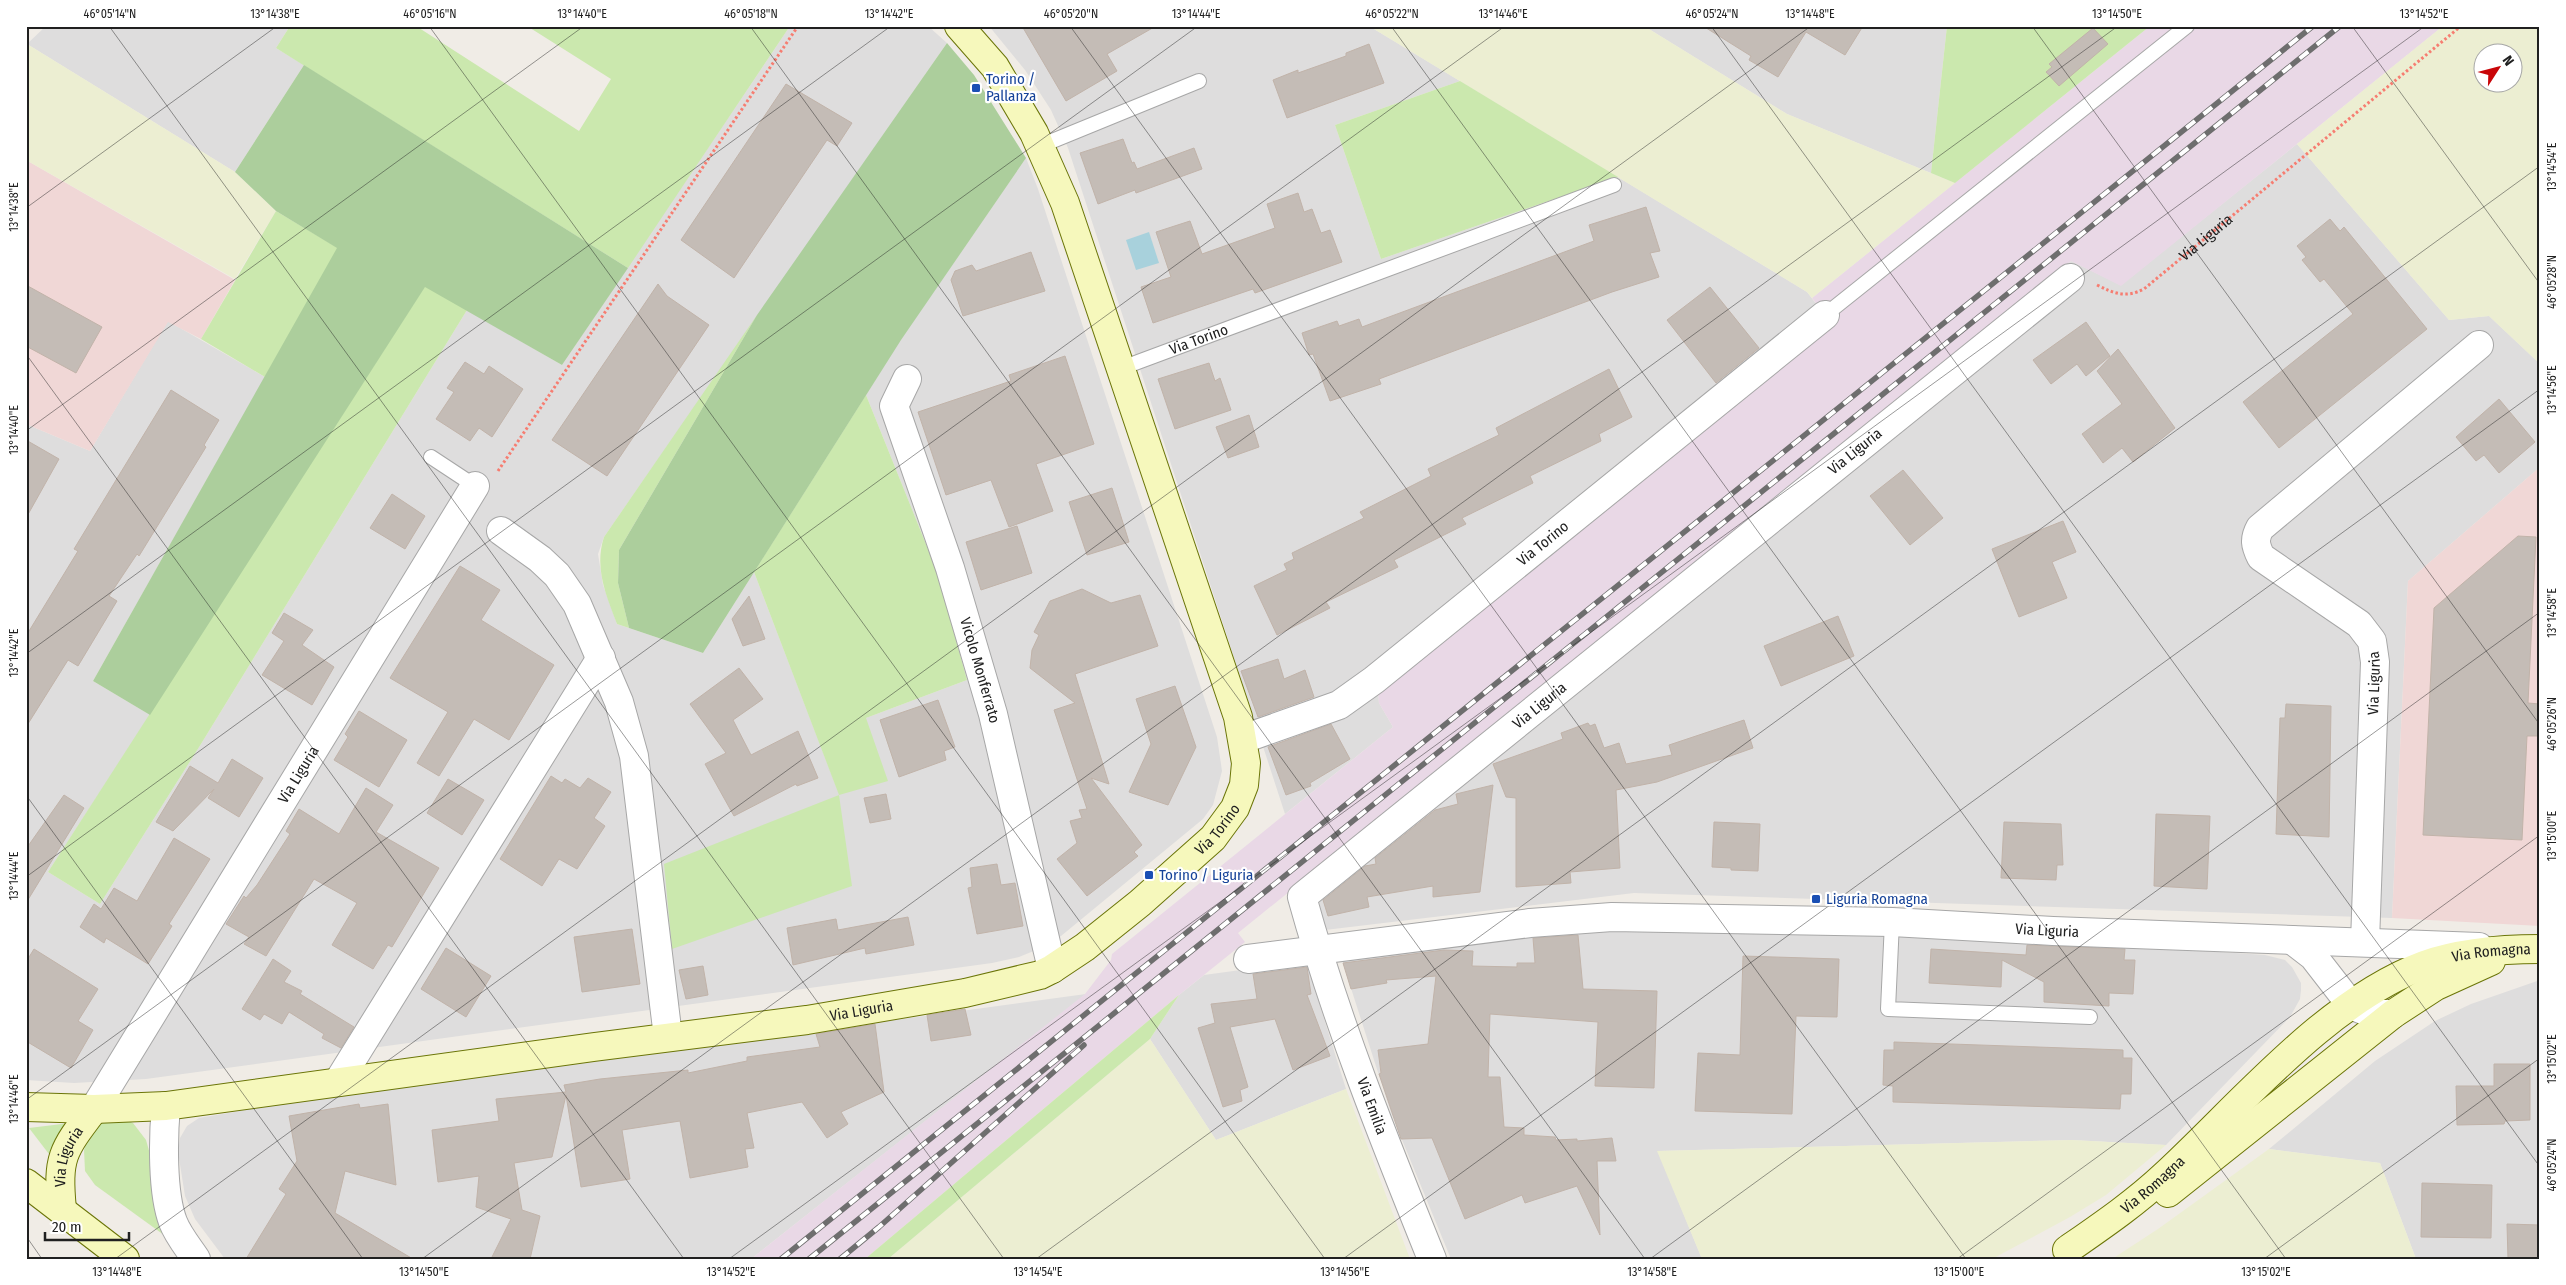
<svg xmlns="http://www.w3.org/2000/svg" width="2566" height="1285" viewBox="0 0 2566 1285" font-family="'Fira Sans Condensed',sans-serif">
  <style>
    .residential { fill: #dedddd }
    .commercial { fill: #f0d7d6 }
    .industrial { fill: #e9d8e6 }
    .farmland { fill: #eceed2; fill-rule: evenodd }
    .grass { fill: #cbe8ae }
    .forest { fill: #acce9c }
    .water { fill: #a8d1dc }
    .building { fill: #c4bcb6; stroke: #c1b3a9 }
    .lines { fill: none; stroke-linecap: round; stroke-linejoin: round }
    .lane-casing { stroke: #a7a7a7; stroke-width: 16 }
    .street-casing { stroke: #a7a7a7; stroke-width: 30 }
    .secondary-casing { stroke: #6b7508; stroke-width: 30 }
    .path { stroke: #f67d71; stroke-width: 3; stroke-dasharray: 2.5 2.5; stroke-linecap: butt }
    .lane { stroke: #fff; stroke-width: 14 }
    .street { stroke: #fff; stroke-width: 28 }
    .secondary { stroke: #f6f8bc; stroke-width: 28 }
    .rail-casing { stroke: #6e6e6e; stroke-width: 5.5 }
    .rail { stroke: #fff; stroke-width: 4; stroke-dasharray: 11; stroke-linecap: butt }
    .ticks { fill: none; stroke: #202020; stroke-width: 1; stroke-opacity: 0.45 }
    .transit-dot { fill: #1a4fb4; stroke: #fff; stroke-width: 2 }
    .labels { text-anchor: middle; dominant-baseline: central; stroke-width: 4.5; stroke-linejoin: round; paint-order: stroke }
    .transit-label { font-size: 15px; fill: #164399; stroke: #fff; text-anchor: start }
    .street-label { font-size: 15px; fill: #202020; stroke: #fff }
    .neatline { fill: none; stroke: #202020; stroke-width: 2 }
    .ticks-label { font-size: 12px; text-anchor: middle; fill: #202020 }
  </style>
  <rect width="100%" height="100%" fill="#f0ece6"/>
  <!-- residential -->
  <g class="residential">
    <path d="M46,26h244l-14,22 28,17 -69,107 -208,-128z"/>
    <path d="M790,26h138l19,17 -343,494 -6,17 5,31 14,39 86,29 51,-81 85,222 27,-76 101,-38 -29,-106 -72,-179 35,-56 125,-181 12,31 179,548 5,34 -9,34 -10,14 -142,117 -20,12 -22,9 -27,6 -846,116 -72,4 -48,-3v-656l64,27 78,-130 97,56 -172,304 57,34 -102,157 52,32 101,-160 266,-434 95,55z"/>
    <path d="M989,26h380l91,55 -125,44 46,134 237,-82 189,115 26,34 -455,365 1,12 14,24 -108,87 -217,-666 -17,-38 -26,-40z"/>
    <path d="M1644,26h303l-16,147 -144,-59z"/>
    <path d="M2297,144l152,176 40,-4 51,48v103l-132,114 -16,337 -758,-25 -309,37 -12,-57 758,-612 50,24z"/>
    <path d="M1561,929l466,10 238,16 20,5 7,7 9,16v7l-1,9 -10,18 -124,128 -94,-5 -414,11 44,108h-251l-60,-146 -50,-156z"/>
    <path d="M1306,961l40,128 -130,51 -66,-101 29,-44 25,-20z"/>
    <path d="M2540,980v279h-124l-36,-96 -111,-14 106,-88 60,-40 36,-17z"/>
    <path d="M1086,994l-335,265h-526l-30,-40 -10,-23 -7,-44 2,-14 7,-12 12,-8 94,-16z"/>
  </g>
  <!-- commercial -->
  <g class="commercial">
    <path d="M26,160l209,120 -34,59 -33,-17 -78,129 -64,-27z"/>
    <path d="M2540,467v459l-148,-8 16,-337z"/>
  </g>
  <!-- industrial -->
  <path class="industrial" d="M2150,26h293l-322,260 -50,-25 -833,672 7,9 -66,53 -314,264h-114l334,-265 26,-34 1,-6 281,-227 -14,-24 -1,-12 455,-365 -21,-28z"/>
  <!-- farmland -->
  <g class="farmland">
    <path d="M1369,26h275l143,88 168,69 -143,115 -5,-6z"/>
    <path d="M2443,26h97v338l-51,-48 -40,4 -152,-176zM2514,52v30h-30v-30z"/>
    <path d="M27,44l208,128 41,39 -41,68 -209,-119z"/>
    <path d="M1150,1039l66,101 130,-51 64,170h-522z"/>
    <path d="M2072,1140l94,5 -60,50 -36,22 -78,42h-290l-45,-108z"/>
    <path d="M2269,1149l111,14 36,96h-304l46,-30z"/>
  </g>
  <!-- grass -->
  <g class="grass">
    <path d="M290,26h126l163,105 32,-52 -84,-53h263l-162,242 -352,-220z"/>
    <path d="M1947,26h203l-195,157 -24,-10z"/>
    <path d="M1460,81l158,96 -237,82 -46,-134z"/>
    <path d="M276,211l62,37 -73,129 -64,-38z"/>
    <path d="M425,286l42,24 -266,434 -101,160 -52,-32z"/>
    <path d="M757,315l-138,235 -1,33 11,45 -12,-4c-11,-29 -23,-56 -13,-87z"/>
    <path d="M866,395l72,179 29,106 -101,38 22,63 -49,14 13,91 -180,63 -8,-85 175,-69 -85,-223z"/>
    <path d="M1179,995l-29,44 -262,220h-23z"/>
    <path d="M124,1119l9,4 13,17 29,103 -80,-58 -10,-14 -1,-21 4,-13 8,-10 7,-6z"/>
    <path d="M70,1123l-18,35 -23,-30z"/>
  </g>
  <!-- forest -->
  <g class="forest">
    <path d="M947,43l27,32 52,83 -125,182 -198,313 -74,-25 -11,-45 1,-33 138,-235z"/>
    <path d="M304,65l324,203 -66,97 -137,-78 -275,428 -57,-34 244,-433 -61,-37 -41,-39z"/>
  </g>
  <!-- water -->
  <path class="water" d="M1149,232l10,31 -23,7 -10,-30z"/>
  <!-- building -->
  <g class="building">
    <path d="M1022,26h134l-49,28 10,17 -51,30z"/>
    <path d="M1703,26h160l-18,29 -39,-23 -28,45 -29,-17 2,-4z"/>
    <path d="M2093,28l15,16 -49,42 -13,-14 6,-5 -3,-3z"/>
    <path d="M1369,44l15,39 -97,35 -14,-38 25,-10v3l48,-17v-3z"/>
    <path d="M786,84l66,39 -15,23 -10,-6 -93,138 -53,-38z"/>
    <path d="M1123,139l9,24 2,-1 3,7 57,-21 8,21 -66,24 -1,-3 -37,14 -18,-51z"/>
    <path d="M1298,193l6,19 8,-3 9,24 9,-3 12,32 -87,31 -2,-4 -100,34 -12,-36 30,-10 -15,-45 34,-11 12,33 73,-26 -8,-24z"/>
    <path d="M1646,207l14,44 -10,2 9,24 -47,15 -233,87 2,5 -51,17 -17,-47 -4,1 -7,-22 35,-12 2,5 20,-7 3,8 232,-86 -5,-16z"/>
    <path d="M2330,219l10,12 4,-4 83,102 -148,119 -36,-46 110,-88 -29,-35 -4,3 -18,-22 4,-3 -9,-11z"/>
    <path d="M1031,252l14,39 -82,25 -12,-36 4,-9 17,-6 4,6z"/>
    <path d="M658,284l9,12 42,29 -102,151 -55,-36z"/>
    <path d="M26,285l76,42 -26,46 -50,-27z"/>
    <path d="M1710,287l49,61 -43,35 -49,-63z"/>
    <path d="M2086,322l24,34 -24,20 -9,-12 -26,20 -18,-24z"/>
    <path d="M2118,349l57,79 -42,34 -11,-14 -19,15 -21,-29 40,-30 -25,-33z"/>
    <path d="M1065,356l29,88 -58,20 17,47 -44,16 -18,-47 -45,15 -28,-83 93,-31 -2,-6z"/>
    <path d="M465,362l19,12 5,-8 34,23 -31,48 -13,-9 -9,13 -34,-22 18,-27 -7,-4z"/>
    <path d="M1209,363l6,18 5,-3 11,32 -56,19 -17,-50z"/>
    <path d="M1609,369l23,48 -33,17 2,7 -71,35 3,7 -71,35 4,6 -72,36 4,7 -72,35 4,6 -53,27 -23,-49 33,-16 -3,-6 10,-5 -2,-6 72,-35 -4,-6 71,-36 -3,-7 71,-34 -3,-7z"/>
    <path d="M171,390l48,30 -15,25 2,2 -67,109 -2,-2 -28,42 8,5 -39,65 -10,-6 -42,67v-91l52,-85 -4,-2z"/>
    <path d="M2499,399l36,43 -36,31 -15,-18 -8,6 -20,-24z"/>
    <path d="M1249,415l10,32 -31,11 -12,-31z"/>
    <path d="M26,440l33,19 -33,59z"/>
    <path d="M1903,470l40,48 -33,27 -40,-49z"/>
    <path d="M1112,488l17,54 -42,13 -18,-53z"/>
    <path d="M392,494l33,22 -20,33 -35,-21z"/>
    <path d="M2063,521l13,31 -24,10 15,36 -48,19 -27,-68z"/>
    <path d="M1017,526l15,47 -51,17 -15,-48z"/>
    <path d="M2518,536l18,1 -8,166 12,1v32h-13l-5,104 -99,-5 11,-227z"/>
    <path d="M460,566l40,24 -19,30 73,45 -45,75 -35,-21 -35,57 -22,-13 31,-51 -58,-34z"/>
    <path d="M1082,589l29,14 29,-8 18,51 -83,28 34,110 -18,-6 51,67 -8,7 4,4 -51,40 -30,-37 20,-16 -7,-22 12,-3 -3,-8 8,-1 -33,-99 21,-7 -45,-35 2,-18 7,-15 -5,-3 16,-31z"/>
    <path d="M749,596l16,43 -22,7 -11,-27z"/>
    <path d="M284,613l29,17 -11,15 32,22 -22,38 -50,-30 22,-34 -12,-8z"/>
    <path d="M1838,616l16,40 -73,30 -17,-40z"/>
    <path d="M1278,659l6,20 21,-9 9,27 -56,20 -17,-46z"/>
    <path d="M739,668l24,31 -30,21 18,35 47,-24 20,47 -21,8 -1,-2 -62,32 -29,-52 21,-11 -36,-49z"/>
    <path d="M1175,686l21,61 -28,58 -39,-13 22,-48 -15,-45z"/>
    <path d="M938,700l17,47 -11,4 2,9 -47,17 -19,-57z"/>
    <path d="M2286,704l45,2 -2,131 -53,-3 4,-116h5z"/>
    <path d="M359,711l48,29 -28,47 -45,-27 14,-23 -3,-3z"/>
    <path d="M1744,720l9,28 -96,34 -41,8 4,78 -50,4 1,11 -55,4v-89l-10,-1 -13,-33 70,-25 -2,-6 27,-10 2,3 5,-2 9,24 15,-5 7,21 46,-9 -3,-10z"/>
    <path d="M1331,724l19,35 -40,24 1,3 -25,9 -18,-48z"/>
    <path d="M232,759l31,19 -24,39 -31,-19 6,-9 -41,42 -17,-9 34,-56 28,17z"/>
    <path d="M551,776l11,7 3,-4 15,9 8,-10 23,14 -17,26 11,8 -28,43 -18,-10 -17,27 -42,-27z"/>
    <path d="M448,779l36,21 -22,35 -35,-22z"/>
    <path d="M1493,785l-13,107 -47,5v-11l-66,11 2,10 -41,9 -5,-16 42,-34 11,-2 -1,-6 60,-48 23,-6 -2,-10z"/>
    <path d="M366,788l27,17 -17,27 63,36 -47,79 -4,-2 -15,24 -41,-24 25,-42 -43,-24 -48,77 -22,-12 5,-7 -23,-13 18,-28 2,2 11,-13 33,-51 -4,-3 13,-22 40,25z"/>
    <path d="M886,794l5,25 -21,4 -6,-25z"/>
    <path d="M64,795l20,13 -58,95v-54z"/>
    <path d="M2156,814l54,2 -3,73 -53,-3z"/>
    <path d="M1714,822l46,2 -2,47 -27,-1v-2l-19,-1z"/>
    <path d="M2004,822l57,2 2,41h-6l-1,15 -55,-2z"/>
    <path d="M174,838l36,21 -41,65 3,2 -24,38 -42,-26 -2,5 -24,-16 14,-23 7,5 13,-21 23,13z"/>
    <path d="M997,864l4,21 14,-2 8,43 -46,8 -9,-46 4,-1 -2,-19z"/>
    <path d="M908,917l6,28 -48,9 -1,-6 -72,17 -6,-37 49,-9 2,11z"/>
    <path d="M632,929l8,55 -58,8 -8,-55z"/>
    <path d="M1578,935l5,54 74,2 -3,97 -59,-2 3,-64 -108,-8 -2,63h12l4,50 20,1v7l31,2 1,3 21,-1v2l35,-3 4,23h-19l3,74 -23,-49 -52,17 -3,-8 -57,24 -33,-81 -31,1 -22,-65 2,-1 -3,-23 50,-6 8,-68 -50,4 1,3 -36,6 -8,-26 101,-13 29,1 -1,15 45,1v-4h18l-2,-25z"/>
    <path d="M2027,945l98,4 -1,11h11l-2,34 -24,-1v13l-65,-4v-20l-42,-22 -1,27 -72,-4 2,-34 95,6z"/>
    <path d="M446,948l45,28 -25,41 -45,-28z"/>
    <path d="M34,949l64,40 -20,32 15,9 -22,38 -45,-27v-79z"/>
    <path d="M1743,956l96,3 -2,58 -41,-1 -4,98 -97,-3 3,-58 42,2z"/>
    <path d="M273,959l18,12 -7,11 18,9 -2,3 54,33 -13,21 -19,-10 2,-4 -35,-22 -7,12 -18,-10 -4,6 -18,-11z"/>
    <path d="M703,966l5,29 -22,4 -7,-29z"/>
    <path d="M1307,967l4,27 -4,1 23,61 -37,14 -18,-51 -45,8 18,60 -8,3 2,11 -19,6 -25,-79 17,-5 -4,-19 46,-5 -4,-25z"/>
    <path d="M965,1009l6,26 -40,6 -4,-26z"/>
    <path d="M875,1024l9,68 -43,20 7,12 -21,14 -25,-36 -55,11 7,35 -9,1 3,18 -58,11 -10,-57 -58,9 8,49 -49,8 -15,-92 -14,62 -38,6 8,47 18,6 -10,43h-39l20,-40 -35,-12 3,-31 -41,6 -6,-52 67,-9 -3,-22 70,-7 -2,-7 36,-6 88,-9v3l59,-12v-4l73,-10 -4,-13z"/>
    <path d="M1894,1042l229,8v8h9l-1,36h-10l-1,15 -227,-7v-16l-10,-1 1,-35h10z"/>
    <path d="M2494,1064h36v56l-25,1 -1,3 -47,1 -1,-39h38z"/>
    <path d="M359,1104l1,4 28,-4 8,81 -51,-14 -10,42 78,46h-167l40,-65 -7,-5 18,-28 -8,-45z"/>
    <path d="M2422,1183l70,2 -1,53 -70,-1z"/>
    <path d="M2507,1224l33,1v34h-32z"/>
  </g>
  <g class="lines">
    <defs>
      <g id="lane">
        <path d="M1040,146l159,-65"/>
        <path d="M1825,315l362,-289"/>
        <path id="s2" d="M1119,369l495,-184"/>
        <path d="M431,457l44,29"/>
        <path d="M1892,922l-4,87 202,8"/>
      </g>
      <g id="street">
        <path id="s3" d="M907,379l-13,27 56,162 43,146 59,255"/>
        <path d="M501,531l39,28 17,16 20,29 42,98 15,54 34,281"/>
        <path id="s4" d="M1243,739l96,-34 35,-25 451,-365"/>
        <path d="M2292,940l21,16 38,49 22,9h20"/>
        <path id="s5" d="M2365,942l10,-280 -3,-21 -13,-17 -98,-67c-6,-12 -7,-18 -1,-29l219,-183"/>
        <path id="s6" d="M1248,959l282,-36 82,-6 280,5 161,9 426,16"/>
        <path d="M338,1082l263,-424"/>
        <path d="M166,1106c-3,32 -4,87 7,116 5,13 15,25 23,37"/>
        <path id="s7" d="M94,1109l381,-623"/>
        <path id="s8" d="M1432,1259c-48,-119 -96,-239 -130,-362l768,-619"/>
      </g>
      <g id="secondary">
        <path id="s9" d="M26,1107l68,2 72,-3 428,-59 213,-27 158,-27 75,-18 12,-6 33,-22 55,-44 73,-65 22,-30 9,-23 2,-22 -8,-46 -173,-514 -31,-70 -39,-66 -36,-41"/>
        <path d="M26,1183l99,76"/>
        <path d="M2168,1193l225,-179 43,-28 55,-25"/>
        <path id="s10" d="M62,1210c-5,-53 0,-59 32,-101"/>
        <path id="s11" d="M2067,1250c33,-23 67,-46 97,-74 76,-70 161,-174 260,-211 36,-13 78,-16 116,-16"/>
      </g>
    </defs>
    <!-- lane casing -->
    <use href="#lane" class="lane-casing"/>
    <!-- street casing -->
    <use href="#street" class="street-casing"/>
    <!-- secondary casing -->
    <use href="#secondary" class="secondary-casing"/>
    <!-- path -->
    <g class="path">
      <path id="s1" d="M2097,285c18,9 29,13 47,4l317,-263"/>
      <path d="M498,471l300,-445"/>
    </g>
    <!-- lane -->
    <use href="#lane" class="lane"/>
    <!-- street -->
    <use href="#street" class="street"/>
    <!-- secondary -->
    <use href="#secondary" class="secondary"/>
    <defs>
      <g id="rail">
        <path d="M781,1259l1532,-1233"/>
        <path d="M809,1259l1531,-1233"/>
        <path d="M840,1259l39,-32 205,-182"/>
      </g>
    </defs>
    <!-- rail casing -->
    <use href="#rail" class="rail-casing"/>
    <!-- rail -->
    <use href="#rail" class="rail"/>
  </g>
  <!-- ticks -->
  <path class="ticks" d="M109,26l895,1233M429,26l896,1233M750,26l895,1233M1070,26l896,1233M1391,26l895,1233M1711,26l829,1141M2032,26l508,699M2352,26l188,258M26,208l251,-182M26,354l658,905M26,431l558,-405M26,654l865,-628M26,795l337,464M26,877l1172,-851M26,1100l1479,-1074M26,1236l16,23M115,1259l1696,-1233M422,1259l1696,-1233M729,1259l1696,-1233M1036,1259l1504,-1093M1343,1259l1197,-870M1650,1259l890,-647M1957,1259l583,-424M2264,1259l276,-201"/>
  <!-- markers -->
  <g class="transit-dot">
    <rect x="971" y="83" width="10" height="10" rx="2.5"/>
    <rect x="1144" y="870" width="10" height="10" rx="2.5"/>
    <rect x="1811" y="894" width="10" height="10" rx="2.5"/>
  </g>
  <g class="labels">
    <!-- transit labels -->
    <g class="transit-label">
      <text x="986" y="79">Torino /<tspan x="986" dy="17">Pallanza</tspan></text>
      <text x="1159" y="875">Torino / Liguria</text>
      <text x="1826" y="899">Liguria Romagna</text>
    </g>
    <!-- street labels -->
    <g class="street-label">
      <text stroke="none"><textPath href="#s1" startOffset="130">Via Liguria</textPath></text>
      <text stroke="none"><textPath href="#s2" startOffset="85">Via Torino</textPath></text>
      <text stroke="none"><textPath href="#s8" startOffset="1095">Via Liguria</textPath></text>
      <text stroke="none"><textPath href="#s4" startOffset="362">Via Torino</textPath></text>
      <text stroke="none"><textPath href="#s3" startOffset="308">Vicolo Monferrato</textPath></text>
      <text stroke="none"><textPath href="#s5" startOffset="259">Via Liguria</textPath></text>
      <text stroke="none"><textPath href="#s8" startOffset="690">Via Liguria</textPath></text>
      <text stroke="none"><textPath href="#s7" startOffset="392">Via Liguria</textPath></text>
      <text stroke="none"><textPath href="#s9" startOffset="1255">Via Torino</textPath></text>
      <text stroke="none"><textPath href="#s6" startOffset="802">Via Liguria</textPath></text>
      <text stroke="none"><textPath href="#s11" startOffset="528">Via Romagna</textPath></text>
      <text stroke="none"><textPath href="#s9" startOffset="842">Via Liguria</textPath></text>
      <text transform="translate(1372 1106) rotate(70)">Via Emilia</text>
      <text stroke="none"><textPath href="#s10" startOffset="55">Via Liguria</textPath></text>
      <text stroke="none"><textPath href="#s11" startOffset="108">Via Romagna</textPath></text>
    </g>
  </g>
  <!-- border -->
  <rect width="2566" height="1285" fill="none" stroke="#ffffff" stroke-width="55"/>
  <!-- north arrow -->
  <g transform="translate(2498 68) rotate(54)"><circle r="24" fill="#ffffff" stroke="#a6a6a6"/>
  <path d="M0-4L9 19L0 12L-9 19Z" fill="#c90609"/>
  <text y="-8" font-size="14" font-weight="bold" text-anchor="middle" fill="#202020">N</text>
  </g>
  <!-- scale -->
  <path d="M45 1232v8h84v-8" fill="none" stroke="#202020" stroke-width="2.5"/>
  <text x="52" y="1232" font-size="15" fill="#202020" stroke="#ffffff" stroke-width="4" paint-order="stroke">20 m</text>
  <rect x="28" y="28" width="2510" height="1230" class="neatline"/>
  <g class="ticks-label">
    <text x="110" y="18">46°05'14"N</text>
    <text x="275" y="18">13°14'38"E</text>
    <text x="430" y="18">46°05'16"N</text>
    <text x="582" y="18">13°14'40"E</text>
    <text x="751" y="18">46°05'18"N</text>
    <text x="889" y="18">13°14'42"E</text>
    <text x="1071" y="18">46°05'20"N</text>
    <text x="1196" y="18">13°14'44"E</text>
    <text x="1392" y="18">46°05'22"N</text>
    <text x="1503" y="18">13°14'46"E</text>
    <text x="1712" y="18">46°05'24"N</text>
    <text x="1810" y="18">13°14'48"E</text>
    <text x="2117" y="18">13°14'50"E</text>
    <text x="2424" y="18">13°14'52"E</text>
    <text transform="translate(2552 167) rotate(-90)" y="4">13°14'54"E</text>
    <text transform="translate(14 207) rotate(-90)" y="4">13°14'38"E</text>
    <text transform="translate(2552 282) rotate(-90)" y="4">46°05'28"N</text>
    <text transform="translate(2552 390) rotate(-90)" y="4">13°14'56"E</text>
    <text transform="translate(14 430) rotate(-90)" y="4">13°14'40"E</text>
    <text transform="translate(2552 613) rotate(-90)" y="4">13°14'58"E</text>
    <text transform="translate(14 653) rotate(-90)" y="4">13°14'42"E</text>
    <text transform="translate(2552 724) rotate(-90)" y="4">46°05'26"N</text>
    <text transform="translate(2552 836) rotate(-90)" y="4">13°15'00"E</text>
    <text transform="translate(14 876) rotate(-90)" y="4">13°14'44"E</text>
    <text transform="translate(2552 1059) rotate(-90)" y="4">13°15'02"E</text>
    <text transform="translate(14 1099) rotate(-90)" y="4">13°14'46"E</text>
    <text transform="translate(2552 1165) rotate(-90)" y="4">46°05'24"N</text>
    <text x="117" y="1276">13°14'48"E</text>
    <text x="424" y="1276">13°14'50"E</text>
    <text x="731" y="1276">13°14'52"E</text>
    <text x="1038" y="1276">13°14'54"E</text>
    <text x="1345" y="1276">13°14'56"E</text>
    <text x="1652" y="1276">13°14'58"E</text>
    <text x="1959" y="1276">13°15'00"E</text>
    <text x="2266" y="1276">13°15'02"E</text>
  </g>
</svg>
